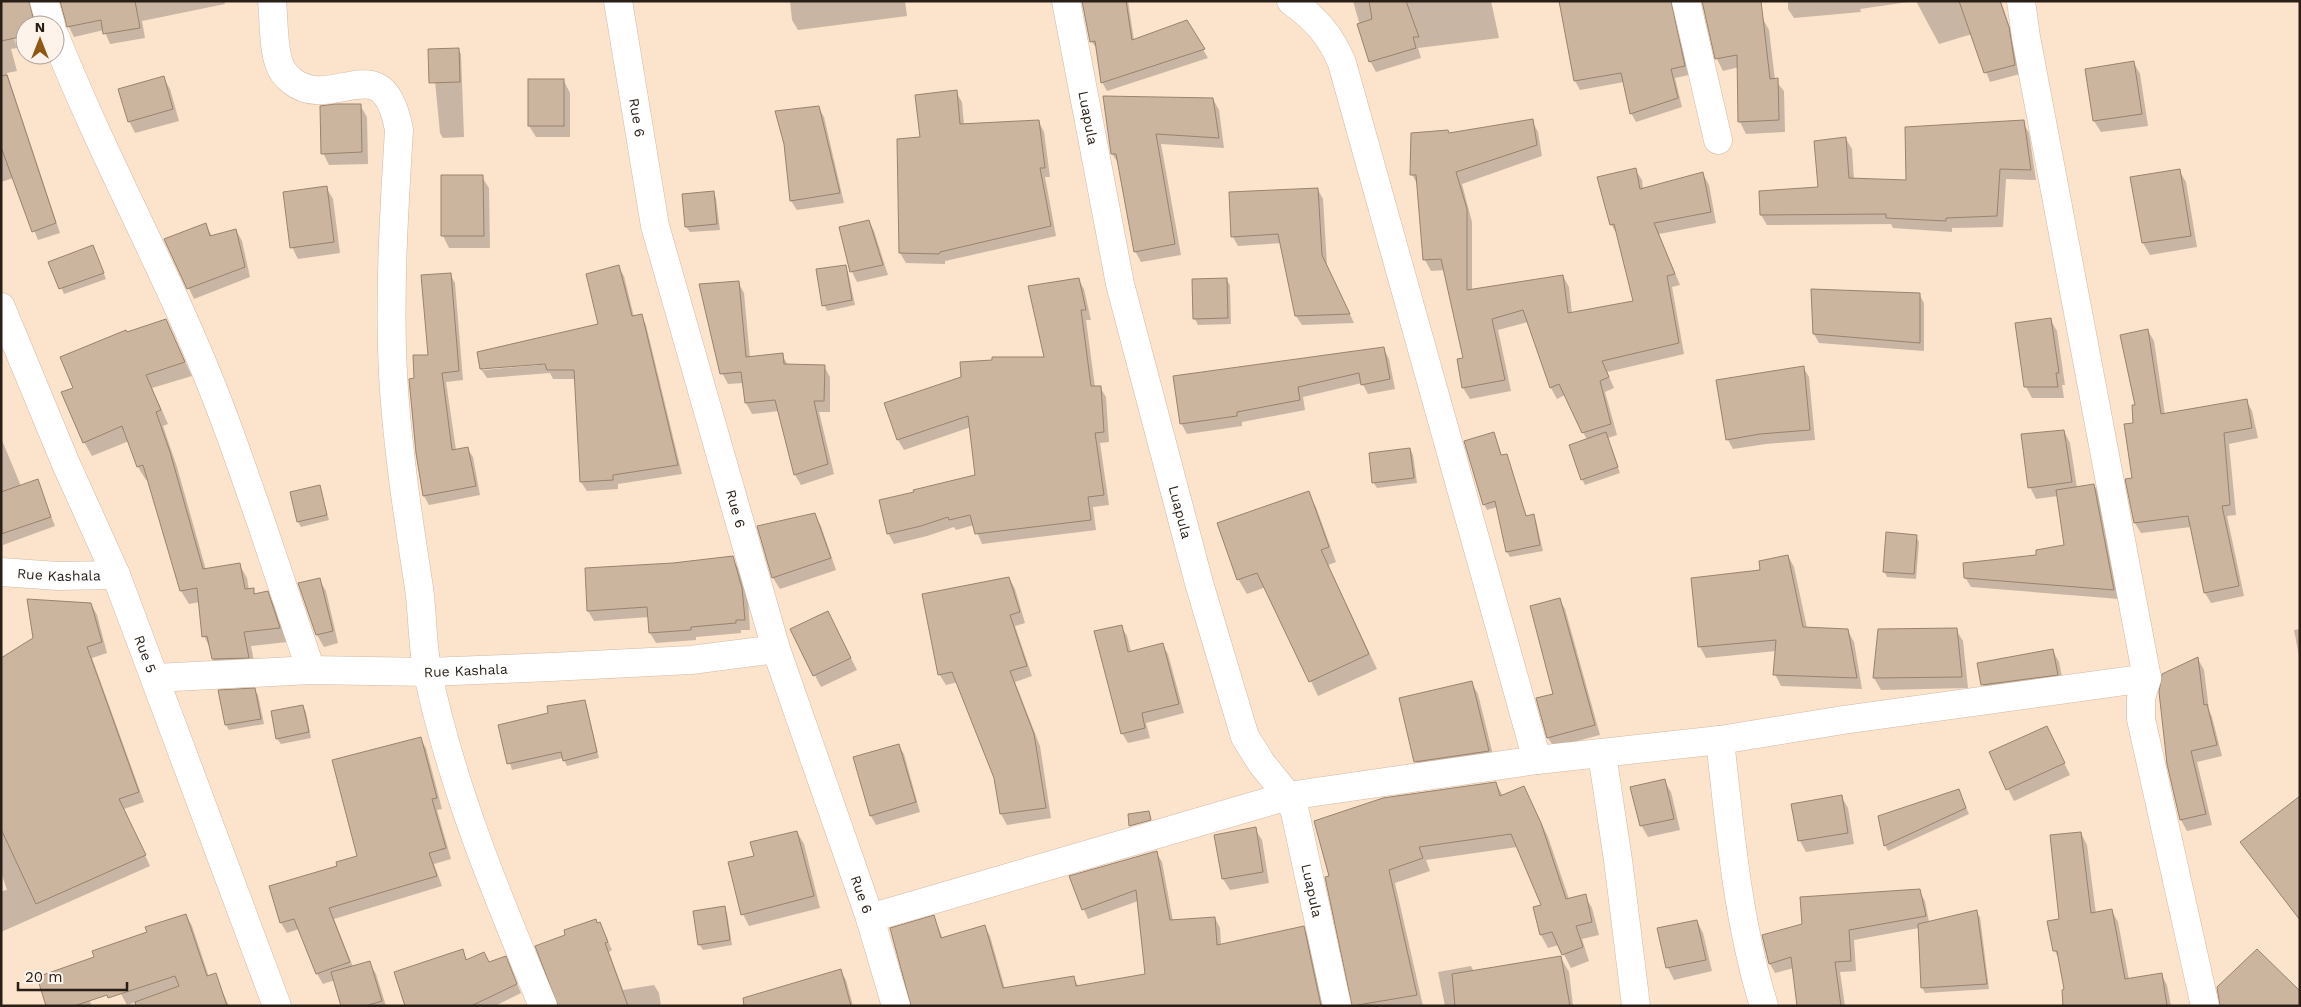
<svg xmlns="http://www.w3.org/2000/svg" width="2301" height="1007" viewBox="0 0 2301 1007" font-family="'Work Sans',sans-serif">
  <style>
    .shadow { fill: #0003; fill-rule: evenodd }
    .building { fill: #ccb59f; stroke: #99836e }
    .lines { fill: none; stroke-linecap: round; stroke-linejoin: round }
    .minor-casing { stroke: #d1baa4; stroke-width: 29 }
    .minor { stroke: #fff; stroke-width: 28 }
    .labels { text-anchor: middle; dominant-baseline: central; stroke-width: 4; stroke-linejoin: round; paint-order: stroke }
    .street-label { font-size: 14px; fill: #281f17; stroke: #fdf3ea }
  </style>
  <rect width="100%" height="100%" fill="#fbe3cc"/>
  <!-- shadow -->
  <g class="shadow">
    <path d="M1,1l16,47 -6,1 6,22 -10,2 53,160 -22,7 -25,-62 -12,4z"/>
    <path d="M62,1h162l1,3 -83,17 3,17 -35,6 -6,-14 -30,7 -5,-10z"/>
    <path d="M790,1h115l2,15 -109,14 -6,-10z"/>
    <path d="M1083,1h45l6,39 53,-18 21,36 -101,33 -5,-9 -4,-32 -7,-9z"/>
    <path d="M1353,1h138l8,37 -81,10 3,10 -45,14 -6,-11z"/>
    <path d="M1788,1h127l-55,8 1,3 -67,6 -6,-9z"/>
    <path d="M1916,1h85l12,36 7,37 -30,8 -18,-48 -33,10z"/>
    <path d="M1763,19l6,11 6,50 9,11 1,41 -39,2 -6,-12 -1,-55 -16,4 -6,-12 -7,-30z"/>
    <path d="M1677,36l5,9 7,30 -14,3 7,29 -46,15 -5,-9 -7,-31 -44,8 -5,-9z"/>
    <path d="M458,49l3,5 3,83 -21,1 -3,-5 -8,-83z"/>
    <path d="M2134,63l6,11 8,52 -47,6 -7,-11z"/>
    <path d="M163,77l7,12 9,32 -44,12 -6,-12z"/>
    <path d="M564,81l6,12v44h-34l-7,-11z"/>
    <path d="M956,92l6,10 2,23 75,-3 5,10 6,45h-5l11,59 -111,25v3l-39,-1 -6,-10 21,-115z"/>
    <path d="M1213,99l6,11 5,38 -63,-4 20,111 -40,7 -6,-11 -16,-87 -7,-10z"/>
    <path d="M360,105l7,12 1,47 -39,1 -6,-12z"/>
    <path d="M819,108l5,9 20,86 -47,7 -6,-9 -6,-58z"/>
    <path d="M1532,121l6,11 4,24 -80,28 10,38v68l91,-14 6,11 3,27 62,-12 -16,-66 -7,-12 24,-55 7,11 1,9 60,-15 6,11 7,38 -57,11 21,51 -8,2 12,67 -77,18 7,16 -9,4 12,43 -9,3 12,35 -35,12 -3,-6 5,-39 -22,-45 -8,4 -6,-11 -23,-66 -30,8 13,61 -41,8 -7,-11 1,-29 -19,-89 -14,1 -6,-11 -7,-74 -6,-12 38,-39z"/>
    <path d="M2023,122l6,11 7,47 -30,-1 -3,48 -51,1v4l-59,-4 -2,-4 -124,1 -6,-10 59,-26 26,-50 6,10 2,31 53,1z"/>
    <path d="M2179,170l7,12 11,65 -47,8 -7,-12 -11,-65z"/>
    <path d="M482,177l7,11 1,60h-41l-6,-12z"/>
    <path d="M326,187l7,12 7,54 -42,6 -6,-12z"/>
    <path d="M1318,190l5,9 4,66 27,58 -52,2 -6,-9 -14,-73 -44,3 -5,-9 -3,-44z"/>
    <path d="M713,192l3,6 4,32 -30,2 -4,-5z"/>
    <path d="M869,221l5,10 14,44 -31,7 -5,-10 -11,-44z"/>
    <path d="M205,224l7,12 24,-6 6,11 8,36 -56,22 -28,-59z"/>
    <path d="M93,246l13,33 -42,15 -14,-32z"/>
    <path d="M845,266l3,6 7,33 -28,6 -3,-6z"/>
    <path d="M618,267l6,9 10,41 7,-2 5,10 36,149 -64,10v5l-31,2 -6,-9 -5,-103h-23l-3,-6 -63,5 -6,-9 -2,-16 120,-28zM551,362v2l-68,6v-2z"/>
    <path d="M450,274l5,9 8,97 -17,2 10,68 11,-2 6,9 7,38 -51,10 -5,-9 -9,-117 14,-23z"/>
    <path d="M1078,279l6,10 7,31h-5l9,67h5l6,10 3,45 -9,1 9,62 -16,2 3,23 -114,14 -8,-19 -18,5 -2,-3 -27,9 -33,8 -6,-11 89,-57 -6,-49 -67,23 -6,-10 147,-81z"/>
    <path d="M1226,279l4,6 1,39 -33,1 -3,-6 -2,-39z"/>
    <path d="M738,282l6,11 6,65 32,-3 6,10 36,1 6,11v35h-11l15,62 -33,11 -6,-10 -16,-64 -27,3 -6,-11 -2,-20 -16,1 -6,-11z"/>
    <path d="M1919,294l5,9v48l-105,-8 -5,-9z"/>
    <path d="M2050,319l7,12 8,54h-3l2,13h-32l-6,-11z"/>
    <path d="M166,321l26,55 -40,12 16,36 -5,2 14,41 29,103 33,-6 8,14 2,12h4l3,5 11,-3 8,14 12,36 -36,4 5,25 -35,2 -8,-14 -2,-9 -7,-14 -4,-34 -11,2 -8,-13 -32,-112 -3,1 -8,-13 -9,-26 -37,15 -8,-14 -10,-54 53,-55z"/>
    <path d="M2148,331l6,10 11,74 81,-15 6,11 6,27 -29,6 7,71 -9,1 17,80 -33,7 -6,-10 -14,-66 -50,6 -6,-10 -8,-43 7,-1v-55z"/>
    <path d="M1384,349l5,10 6,30 -27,5 -6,-11 -59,14 2,13 -63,12v4l-55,8 -6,-11z"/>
    <path d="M1803,367l6,10 6,63 -49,4 -33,5 -5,-9z"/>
    <path d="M2064,431l6,12 7,45 17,-3 6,10 19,104 -148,-12 -6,-10 101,-31 -8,-50 -22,3 -6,-12z"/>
    <path d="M1494,433l8,23 4,-1 3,6 18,56 6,-1 3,5 7,30 -33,6 -3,-5 -10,-45 -10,3 -3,-6z"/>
    <path d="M1,438l20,48 16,-5 18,45 -52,19z"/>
    <path d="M1410,449l3,6 4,28 -40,5 -4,-6z"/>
    <path d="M319,486l10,34 -28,7 -3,-5z"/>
    <path d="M1308,492l8,15 20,55 -8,3 49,104 -59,27 -52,-109 -19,7 -9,-15z"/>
    <path d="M814,514l7,12 15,44 -56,19 -7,-11z"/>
    <path d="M1916,536l3,6 -3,37 -29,-2 -3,-6z"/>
    <path d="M1788,556l6,11 13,61 41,3 6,11 8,47 -81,-3 -6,-12 1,-23 -70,7 -6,-11 -8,-68 70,-8z"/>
    <path d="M732,557l6,11 10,32 2,30h-9v3l-45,4v3l-40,3 -6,-10 -1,-16 -55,4 -6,-10 -2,-42 87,-4z"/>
    <path d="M1009,578l6,11 10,34 -10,3 17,50 -17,6 25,64 11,72 -44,7 -6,-11 -5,-36 -38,-96 -12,3 -7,-11z"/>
    <path d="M319,579l7,12 12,52 -14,4 -7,-12z"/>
    <path d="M1559,599l6,10 35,126 -46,12 -6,-9 -10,-39 17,-4z"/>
    <path d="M91,604l6,11 10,38 -15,5 52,144 -20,7 26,57 -149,66v-41l6,-1 -6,-18v-143z"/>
    <path d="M834,624l23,46 -36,17 -30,-57z"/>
    <path d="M1121,626l6,10 4,16 31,-8 6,10 16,59 -38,10 4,15 -22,5 -6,-10z"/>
    <path d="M2300,629v32l-6,-31z"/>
    <path d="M1956,630l7,11 5,47 -87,2 -7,-12z"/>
    <path d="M2053,651l6,11 5,24 -75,10 -6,-11z"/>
    <path d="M2198,659l6,11 5,40 3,7 10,39 -25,6 15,63 -25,6 -6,-11z"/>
    <path d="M1471,682l7,12 17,69 -73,10 -6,-12z"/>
    <path d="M255,690l3,5 6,29 -35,6 -3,-5 -6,-33z"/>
    <path d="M584,701l3,6 12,51 -32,8 -4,-8 -51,12 -13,-44 50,-12z"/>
    <path d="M303,706l3,6 5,26 -30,6 -4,-5z"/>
    <path d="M2047,727l23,48 -56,26 -6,-12z"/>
    <path d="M420,738l6,10 16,61 -5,1 14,49 -17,5 8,22 -108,33 19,48 16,-5 7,12 10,32h-43l-8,-26 -12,4 -6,-10 -18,-45 -12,4 -6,-10 57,-56 21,-10z"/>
    <path d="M898,745l6,9 16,58 -44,13 -5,-9z"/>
    <path d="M1664,780l7,12 9,38 -32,7 -7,-12z"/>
    <path d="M1496,783l7,13 28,5 17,36 21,62 16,-3 7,12 7,27 -17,4 7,22 -18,7 -12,-23 -11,3 -7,-13 1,-29 -25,-59 -91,13 4,11 -35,12 28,123h-70l-26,-128z"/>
    <path d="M1959,791l10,23 -81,37 -3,-6z"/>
    <path d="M1841,796l7,12 6,36 -48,8 -6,-11z"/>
    <path d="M1255,829l7,11 7,43 -39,7 -7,-11z"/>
    <path d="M797,832l7,12 16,64 -71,18 -6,-12 13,-57z"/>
    <path d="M2081,833l6,12 9,69 16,-3 6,11 11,58 32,-6 6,11 4,21h-90l-26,-55z"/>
    <path d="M2242,842l58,61 -8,7z"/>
    <path d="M1156,852l6,10 11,59 42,-3 5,10 1,17 82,-18 6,10 15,69h-395l5,-89 9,22 42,-12 5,9 15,53 68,-12 6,10 67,-12 -8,-74 -50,18 -18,-42z"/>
    <path d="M1919,891l6,10 4,21 47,-10 4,5 9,72 -64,4 -3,-6 -3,-59 -65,12 2,31 -16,1 5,34h-46l-5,-38 -19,5 -5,-9z"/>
    <path d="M724,908l3,5 5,32 -29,5 -4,-6z"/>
    <path d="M186,915l6,11 17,51 6,-2 14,31h-42l-7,-19 -53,18 -6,-11 -15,-47 43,-15z"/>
    <path d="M1697,921l6,12 9,38 -38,9 -6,-12 -9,-39z"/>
    <path d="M598,924h1l5,8 8,18 -3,2 14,38 31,-5 5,8 2,13h-102z"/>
    <path d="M462,951l6,10 42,6 11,26 -26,13h-88z"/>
    <path d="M1561,958l8,14 4,34h-128l-7,-34 33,-6 3,6z"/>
    <path d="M840,970l6,10 7,26h-59z"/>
    <path d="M86,975l5,31h-43z"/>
  </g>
  <!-- building -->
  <g class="building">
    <path d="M1,1h28l6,24h-10v11l-24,5z"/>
    <path d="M60,1h75l5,27 -37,6 -2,-14 -34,7z"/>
    <path d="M1082,1h44l6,39 55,-20 18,29 -104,34 -6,-42 -5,1z"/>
    <path d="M1369,1h37l13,36h-6l3,11 -47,14 -12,-38 15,-5z"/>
    <path d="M1559,1h112l14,65 -14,3 7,29 -48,16 -9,-41 -47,8z"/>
    <path d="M1702,1h59l9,78 8,-1 1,42 -41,2 -1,-67 -22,4z"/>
    <path d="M1959,1h41l9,26 6,38 -31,8z"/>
    <path d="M459,48l1,34 -31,1 -1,-34z"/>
    <path d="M2134,61l8,53 -49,7 -8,-52z"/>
    <path d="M7,75l49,148 -24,9 -31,-85v-71z"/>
    <path d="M164,76l9,33 -45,13 -10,-33z"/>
    <rect x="528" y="79" width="36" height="47"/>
    <path d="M957,90l3,34 79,-4 6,48h-5l11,58 -111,26 -1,2 -40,-1 -2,-114 23,-2 -5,-42z"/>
    <path d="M1103,96l110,2 6,40 -63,-4 19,110 -41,8 -18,-98h-5z"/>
    <path d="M335,104h26l1,48 -41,2 -1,-48z"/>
    <path d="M819,106l21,87 -50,8 -6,-57 -9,-33z"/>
    <path d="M1533,119l4,26 -81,27 11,37v81l96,-15 5,38 65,-12 -19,-77 -4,1 -13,-48 39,-9 4,21 63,-17 8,40 -57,11 21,51 -8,2 12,67 -77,18 7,16 -9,4 11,43 -29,9 -23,-49 -9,4 -27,-78 -31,9 13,61 -43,8 -5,-29 6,-1 -22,-99 -18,1 -7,-85h-6l1,-42 37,-3 1,3z"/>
    <path d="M2024,120l7,50 -31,-1 -3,47 -51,2v3l-60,-3v-4l-126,1 -1,-24 59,-4 -4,-46 32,-4 3,41 57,2 -1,-53z"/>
    <path d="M2180,169l11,67 -49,7 -12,-66z"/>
    <path d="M441,175h42l1,61h-43z"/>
    <path d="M327,186l7,56 -44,6 -7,-56z"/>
    <path d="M1318,188l4,67 28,59 -55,2 -17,-82 -47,3 -2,-45z"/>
    <path d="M714,191l3,33 -32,3 -3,-33z"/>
    <path d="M869,220l14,45 -33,7 -11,-45z"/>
    <path d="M206,223l4,13 26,-7 9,38 -58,22 -23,-50z"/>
    <path d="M93,245l11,28 -45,16 -11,-27z"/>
    <path d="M619,265l13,51 10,-2 36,151 -65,10v5l-33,2 -6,-112h-27l-2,-6 -65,5 -3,-17 121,-28 -12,-50z"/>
    <path d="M846,265l6,35 -30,6 -6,-37z"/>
    <path d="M451,273l8,98 -17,2 10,77 16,-3 8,39 -53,10 -7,-43 -7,-74 5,-1 -1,-23h15l-7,-80z"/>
    <path d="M1079,278l7,32h-5l10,76h10l3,46 -9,1 9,62 -16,2 3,23 -116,14 -5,-19 -21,5 -1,-3 -27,9 -34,8 -8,-34 35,-8 -1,-2 62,-15 -7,-59 -71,24 -13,-37 77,-26 -1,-15 32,-2v-3h52l-16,-71z"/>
    <path d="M1227,278l1,40 -35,1 -1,-40z"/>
    <path d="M739,281l7,76 37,-4 1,11 41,1 -1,36h-10l14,63 -34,11 -19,-75 -30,3 -4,-31 -21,2 -21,-90z"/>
    <path d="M1811,289l109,4v50l-107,-9z"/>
    <path d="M2051,318l8,55h-3l2,14h-34l-9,-64z"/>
    <path d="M166,319l19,43 -39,13 15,35 -5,2 14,40 33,117 37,-6 5,26 9,-1v6l14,-3 12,37 -36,4 5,26 -37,1 -5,-23 -5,1 -5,-49 -17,3 -37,-126 -6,2 -15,-41 -39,17 -22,-51 12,-4 -13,-31 66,-27 1,2z"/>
    <path d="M2148,329l13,85 86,-15 5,29 -28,5 6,72 -8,1 17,80 -35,7 -16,-77 -54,7 -9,-44 7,-1 -8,-54 9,-1 -1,-18h3l-15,-70z"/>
    <path d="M1384,347l6,32 -29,6 -2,-12 -61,14 2,13 -63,12v4l-57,8 -7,-48z"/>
    <path d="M1804,366l6,64 -50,4 -34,6 -10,-60z"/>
    <path d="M2064,430l8,52 -44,6 -7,-54z"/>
    <path d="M1494,432l7,23 6,-1 19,62 8,-2 6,31 -34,7 -11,-51 -12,4 -19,-64z"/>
    <path d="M1606,432l12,35 -37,13 -12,-35z"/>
    <path d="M1410,448l4,30 -42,5 -3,-30z"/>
    <path d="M38,479l13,38 -50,17v-42z"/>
    <path d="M2094,484l20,106 -150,-12 -1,-15 73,-8v-5l28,-5 -8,-55z"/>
    <path d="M320,485l7,30 -30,7 -7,-30z"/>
    <path d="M1309,491l20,56 -8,3 48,104 -60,28 -52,-109 -20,7 -20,-57z"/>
    <path d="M815,513l16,45 -59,20 -15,-52z"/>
    <path d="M1886,532l31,3 -3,39 -31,-2z"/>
    <path d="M1788,555l15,72 45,2 9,49 -84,-3 3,-35 -78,7 -7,-69 69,-8 -1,-9z"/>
    <path d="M733,556l9,32 3,32h-9v3l-45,4v3l-42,3 -2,-26 -60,4 -2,-43 88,-5z"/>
    <path d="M1009,577l11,35 -10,3 17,51 -17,5 24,63 12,74 -46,6 -6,-36 -42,-106 -14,3 -16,-81z"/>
    <path d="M320,578l13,53 -17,4 -18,-52z"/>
    <path d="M1560,598l35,127 -48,13 -11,-40 17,-4 -23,-88z"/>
    <path d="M27,599l64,4 11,39 -15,5 52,145 -20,7 27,56 -110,49 -35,-75v-171l32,-20z"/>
    <path d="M828,611l23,47 -38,18 -23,-47z"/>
    <path d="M1122,625l6,27 35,-9 16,61 -37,9 3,15 -24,6 -27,-103z"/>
    <path d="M1957,628l5,49 -89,1 5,-49z"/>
    <path d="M2053,649l5,26 -77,10 -4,-22z"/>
    <path d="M2198,657l6,48 3,-1 10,41 -26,6 15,63 -26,6 -13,-56 -8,-72 3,-18z"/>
    <path d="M1472,681l17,70 -75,11 -15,-64z"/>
    <path d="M255,688l6,31 -36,6 -7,-35z"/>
    <path d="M585,700l12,52 -34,9 -2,-9 -54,12 -9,-39 50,-12 -1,-7z"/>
    <path d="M303,705l6,27 -33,7 -5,-28z"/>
    <path d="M2047,726l18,37 -59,27 -17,-38z"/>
    <path d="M421,737l16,61 -5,1 14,49 -17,5 8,23 -108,32 21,54 -34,12 -22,-55 -14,4 -11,-37 68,-20 -1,-4 21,-6 -25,-96z"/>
    <path d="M899,744l17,58 -46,14 -17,-59z"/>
    <path d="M1665,779l9,40 -34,7 -10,-39z"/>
    <path d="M1496,782l4,14 24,-10 17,37 25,76 20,-5 6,28 -16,4 7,21 -21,8 -10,-23 -12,3 -7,-28 8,-2 -30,-71 -92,13 4,11 -34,12 28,125 -65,11 -27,-129 4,-1 -15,-55 69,-23z"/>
    <path d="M1959,789l7,19 -82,38 -6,-30z"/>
    <path d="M1842,795l6,38 -50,8 -7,-37z"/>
    <path d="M2300,796v124l-60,-78z"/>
    <path d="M1149,811l2,9 -22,6 -1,-12z"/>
    <path d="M1256,827l7,45 -41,7 -8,-44z"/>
    <path d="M797,831l17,65 -73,19 -13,-53 26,-6 -4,-14z"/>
    <path d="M2081,832l10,81 21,-4 13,70 37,-6 5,33h-104l-1,-16 2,-1 -7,-38h-4l-6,-30 12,-2 -9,-84z"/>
    <path d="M1157,851l13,69 45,-3 2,28 87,-19 17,80h-410l-21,-78 44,-13 7,23 44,-13 18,63 71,-12 2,10 69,-12 -9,-84 -54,20 -13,-34z"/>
    <path d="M1920,889l6,27 -77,14 2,31 -16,1 6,44h-44l-6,-49 -22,7 -7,-29 40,-11 -2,-27z"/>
    <path d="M725,906l5,34 -32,5 -5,-34z"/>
    <path d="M1977,910l10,74 -66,4 -3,-64z"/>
    <path d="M186,914l21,62 9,-3 11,33h-91l-1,-4 44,-16 -4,-10 -67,22 -1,-3 -33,11h-28l-9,-29 57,-20 -2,-6 55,-19 -2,-5z"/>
    <path d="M596,919l1,4 3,-1 8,20 -3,1 23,63h-70l-23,-60 30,-11 -1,-5z"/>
    <path d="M1697,920l9,40 -40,8 -9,-40z"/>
    <path d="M463,949l3,11 18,-8 5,10 17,-6 11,28 -46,22h-66l-11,-34z"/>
    <path d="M2257,949l43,42v15h-80l-3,-19z"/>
    <path d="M1561,956l9,50h-115l-3,-32z"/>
    <path d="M370,961l12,40 -17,5h-24l-10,-34z"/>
    <path d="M841,969l10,37h-107l-1,-8z"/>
  </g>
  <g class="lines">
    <defs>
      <g id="minor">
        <path d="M44,1l7,24"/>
        <path d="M272,1c2,18 1,46 7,62 2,8 7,13 13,18 42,33 91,-39 107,49 -5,81 -10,162 -6,244 4,72 15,143 26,214 4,29 3,58 9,86 24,114 70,224 115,332"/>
        <path id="s1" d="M618,1l37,225 121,423 94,269 26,88"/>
        <path id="s2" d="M1066,1l54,283 79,299 46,154 17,27 26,32 7,16 42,194"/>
        <path d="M1291,1c24,17 40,35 51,62l195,697"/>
        <path d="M1686,1l32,139"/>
        <path d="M2021,1l5,36 121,641 -6,20v21l64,287"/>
        <path d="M55,36c49,124 115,241 163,366 34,88 62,179 93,268"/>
        <path id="s3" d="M1,307l65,157 50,111 161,431"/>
        <path id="s4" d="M1,572l57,4 58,-1"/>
        <path id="s5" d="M155,678l156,-8 117,2 123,-5 140,-7 85,-11"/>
        <path d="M1720,740c10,89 17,179 44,266"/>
        <path d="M1602,754l16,106 18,146"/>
        <path d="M870,918l418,-122 249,-36 183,-20 123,-20 304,-42"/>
      </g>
    </defs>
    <!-- minor casing -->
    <use href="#minor" class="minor-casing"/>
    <!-- minor -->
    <use href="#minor" class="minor"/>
  </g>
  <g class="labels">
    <!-- street labels -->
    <g class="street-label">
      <text stroke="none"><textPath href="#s1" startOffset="118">Rue 6</textPath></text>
      <text stroke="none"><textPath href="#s2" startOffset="119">Luapula</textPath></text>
      <text stroke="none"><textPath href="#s1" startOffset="522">Rue 6</textPath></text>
      <text stroke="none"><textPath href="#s2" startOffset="524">Luapula</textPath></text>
      <text stroke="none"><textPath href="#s4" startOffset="58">Rue Kashala</textPath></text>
      <text stroke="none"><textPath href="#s3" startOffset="376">Rue 5</textPath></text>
      <text stroke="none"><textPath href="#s5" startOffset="311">Rue Kashala</textPath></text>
      <text stroke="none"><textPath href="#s2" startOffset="929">Luapula</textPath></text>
      <text stroke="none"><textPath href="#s1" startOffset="928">Rue 6</textPath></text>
    </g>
  </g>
  <!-- border -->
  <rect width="2301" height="1007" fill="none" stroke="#281f17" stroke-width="5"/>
  <!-- north arrow -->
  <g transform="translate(40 40)"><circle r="24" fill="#fdf3ea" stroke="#a89e96"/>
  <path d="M0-4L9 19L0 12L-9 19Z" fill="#905811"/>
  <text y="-8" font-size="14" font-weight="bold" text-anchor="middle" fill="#281f17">N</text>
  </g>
  <!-- scale -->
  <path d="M18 982v8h109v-8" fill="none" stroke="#281f17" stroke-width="2.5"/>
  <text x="25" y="982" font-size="15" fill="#281f17" stroke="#fdf3ea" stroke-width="4" paint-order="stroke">20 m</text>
</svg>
